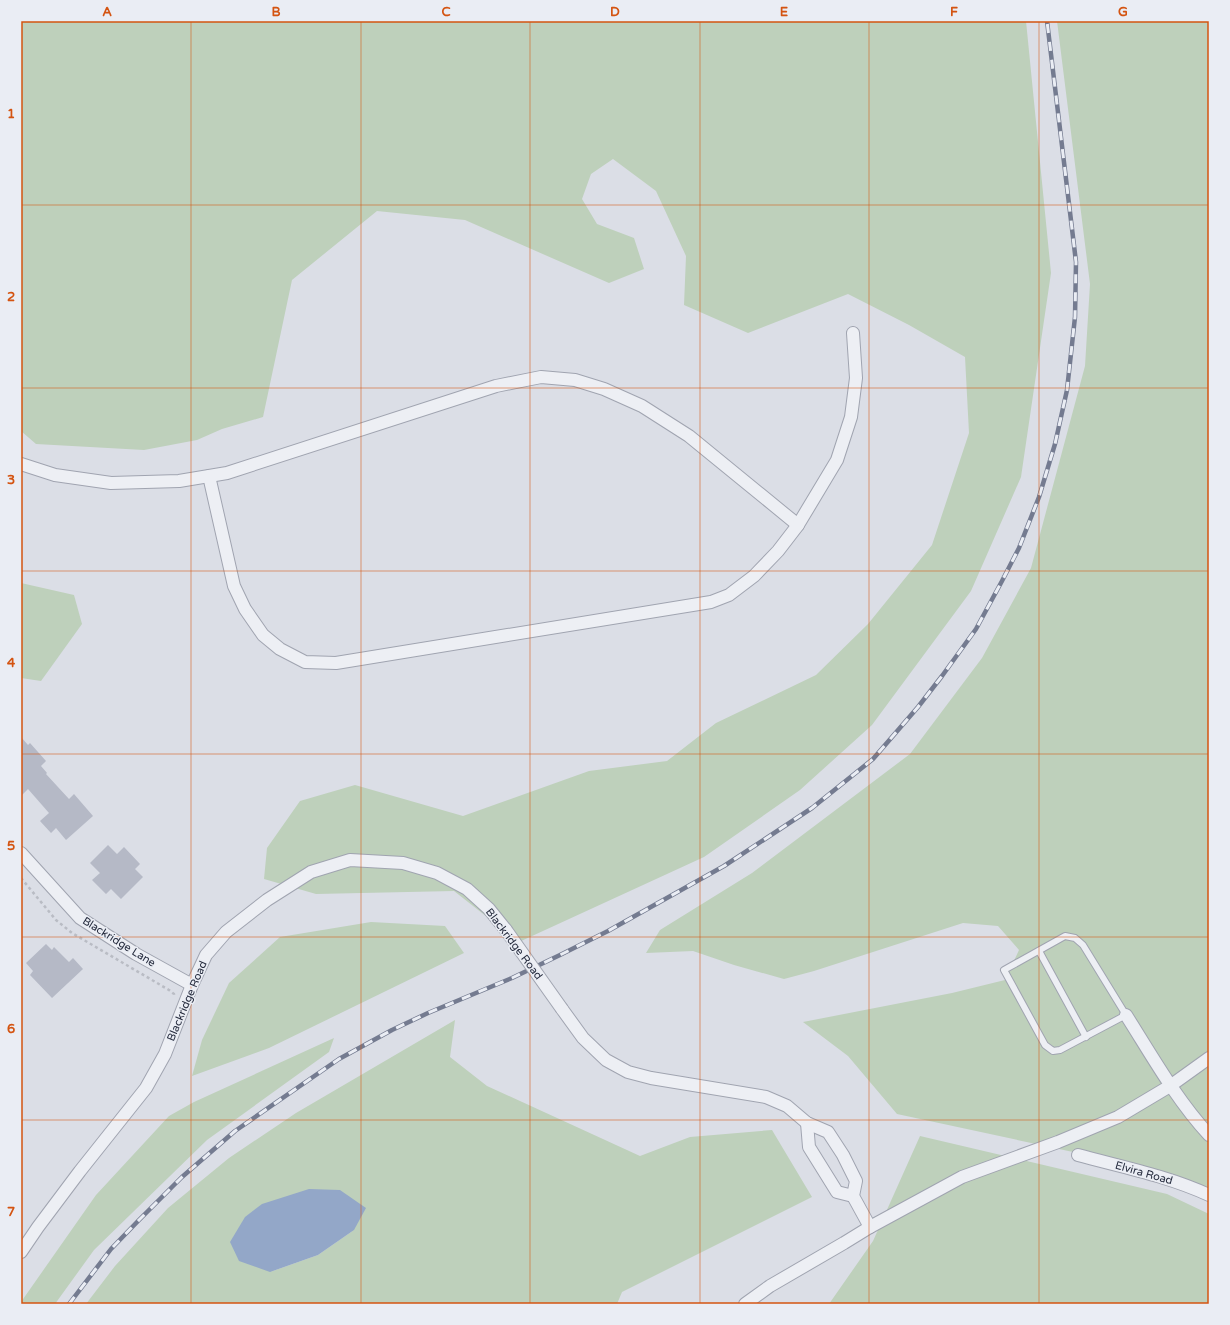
<svg xmlns="http://www.w3.org/2000/svg" width="1230" height="1325" viewBox="0 0 1230 1325" font-family="'Varela Round',sans-serif">
  <style>
    .green { fill: #bed0bb; fill-rule: evenodd }
    .water { fill: #93a7c8 }
    .building { fill: #b5b9c6 }
    .lines { fill: none; stroke-linecap: round; stroke-linejoin: round }
    .service-casing { stroke: #a0a4b0; stroke-width: 8 }
    .minor-casing { stroke: #a0a4b0; stroke-width: 14 }
    .path { stroke: #b9bcc4; stroke-width: 2.5; stroke-dasharray: 3 3; stroke-linecap: butt }
    .service { stroke: #edeff4; stroke-width: 6 }
    .minor { stroke: #edeff4; stroke-width: 12 }
    .rail-casing { stroke: #747b90; stroke-width: 4.5 }
    .rail { stroke: #eaedf4; stroke-width: 3; stroke-dasharray: 9; stroke-linecap: butt }
    .minor-bridge-casing { stroke: #a0a4b0; stroke-width: 14; stroke-linecap: butt }
    .minor-bridge { stroke: #edeff4; stroke-width: 12 }
    .grid { fill: none; stroke: #d45411; stroke-width: 1; stroke-opacity: 0.55 }
    .labels { text-anchor: middle; dominant-baseline: central; stroke-width: 3; stroke-linejoin: round; paint-order: stroke }
    .street-label { font-size: 11px; fill: #242a3c; stroke: #eaedf4 }
    .neatline { fill: none; stroke: #d45411; stroke-width: 1.5 }
    .grid-label { font-size: 13px; text-anchor: middle; font-weight: bold; fill: #d45411 }
  </style>
  <rect width="100%" height="100%" fill="#dbdee6"/>
  <!-- green -->
  <g class="green">
    <path d="M21,21h1005l25,252 -30,204 -50,114 -99,134 -72,65 -96,67 -185,85 -65,-51 -138,3 -52,-15 3,-31 33,-47 55,-16 108,31 126,-45 78,-10 49,-38 100,-48 52,-51 64,-79 37,-112 -4,-76 -56,-32 -61,-31 -100,39 -64,-28 2,-49 -30,-65 -43,-32 -22,15 -9,25 15,25 37,14 10,31 -35,14 -144,-63 -88,-9 -85,69 -29,137 -41,12 -25,11 -53,10 -108,-6 -15,-13z"/>
    <path d="M1057,21h152v1168l-57,-20 -255,-55 -49,-58 -45,-34 149,-29 53,-13 14,-30 -21,-24 -35,-3 -149,48 -30,8 -50,-14 -41,-14 -47,2 14,-23 92,-57 158,-119 72,-96 49,-90 54,-202 5,-82z"/>
    <path d="M21,583l53,12 8,29 -41,57 -20,-3z"/>
    <path d="M371,922l74,4 19,27 -195,95 -77,28 10,-36 27,-57 51,-46z"/>
    <path d="M455,1020l-5,37 37,29 153,70 50,-19 82,-7 40,67 -190,95 -5,12h-531l29,-38 53,-58 61,-50 67,-45zM354,1230l-36,25 -48,17z"/>
    <path d="M334,1038l-5,14 -122,88 -113,110 -39,54h-34v-2l75,-107 73,-79 25,-14z"/>
    <path d="M920,1136l247,58 42,20v90h-380l44,-63z"/>
  </g>
  <!-- water -->
  <path class="water" d="M309,1189l31,1 26,18 -12,22 -36,25 -48,17 -31,-11 -9,-19 15,-25 17,-13z"/>
  <!-- building -->
  <g class="building">
    <path d="M21,737l7,8 2,-2 16,18 -5,5 6,7 -1,1 23,25 5,-5 19,22 -27,24 -10,-12 -5,5 -11,-12 9,-8 -21,-24 -7,7z"/>
    <path d="M108,845l9,9 7,-7 16,17 -5,5 8,8 -22,22 -10,-10 -5,5 -14,-14 8,-7 -10,-10z"/>
    <path d="M46,944l6,6 2,-3 15,15 4,-4 10,11 -31,29 -22,-23 3,-4 -7,-8z"/>
  </g>
  <g class="lines">
    <defs>
      <g id="service">
        <path d="M1065,936l10,2 8,7 43,70 -66,35 -7,1 -8,-6 -41,-75z"/>
        <path d="M1039,951l47,86"/>
      </g>
      <g id="minor">
        <path d="M21,464l34,11 56,8 68,-2 48,-8 269,-87 45,-9 34,3 29,9 38,17 47,30 109,89"/>
        <path d="M209,476l25,110 11,23 18,26 17,14 25,13 31,1 375,-61 18,-7 25,-19 24,-25 20,-26 39,-65 14,-43 5,-39 -3,-45"/>
        <path d="M21,853l59,65 56,36 56,31"/>
        <path d="M562,1009l21,29 23,22 22,12 23,6 115,19 21,9 20,17 21,9 15,23 13,26 -3,15 17,31"/>
        <path d="M1126,1015c26,41 50,84 83,120"/>
        <path d="M807,1123l2,24 28,45 16,4"/>
        <path d="M1078,1155c44,12 90,21 131,40"/>
        <path d="M21,1252l17,-25 42,-56 66,-83 19,-34 27,-69 14,-30 20,-23 41,-32 44,-28 39,-12 53,3 34,10 30,16 22,20 17,21"/>
        <path d="M745,1304l25,-18 74,-43 26,-16 92,-50 96,-35 60,-25 52,-31 39,-28"/>
      </g>
    </defs>
    <!-- service casing -->
    <use href="#service" class="service-casing"/>
    <!-- minor casing -->
    <use href="#minor" class="minor-casing"/>
    <!-- path -->
    <path class="path" d="M21,878l35,42 16,13 97,57 5,4v3"/>
    <!-- service -->
    <use href="#service" class="service"/>
    <!-- minor -->
    <use href="#minor" class="minor"/>
    <defs>
      <path id="rail" d="M69,1304l42,-55 28,-29 43,-43 53,-46 104,-72 53,-29 36,-17 84,-35 48,-23 48,-24 116,-65 88,-58 61,-49 45,-52 24,-31 34,-47 26,-48 17,-33 20,-51 16,-53 12,-54 8,-73 1,-55 -29,-241"/>
    </defs>
    <!-- rail casing -->
    <use href="#rail" class="rail-casing"/>
    <!-- rail -->
    <use href="#rail" class="rail"/>
    <defs>
      <path id="minor-bridge" d="M506,930l56,79"/>
    </defs>
    <!-- minor-bridge casing -->
    <use href="#minor-bridge" class="minor-bridge-casing"/>
    <!-- minor-bridge -->
    <use href="#minor-bridge" class="minor-bridge"/>
  </g>
  <!-- grid -->
  <path class="grid" d="M191,21v1283M361,21v1283M530,21v1283M700,21v1283M869,21v1283M1039,21v1283M21,205h1188M21,388h1188M21,571h1188M21,754h1188M21,937h1188M21,1120h1188"/>
  <g class="labels">
    <!-- street labels -->
    <g class="street-label">
      <text transform="translate(119 942) rotate(32)">Blackridge Lane</text>
      <text transform="translate(514 944) rotate(53)">Blackridge Road</text>
      <text transform="translate(187 1001) rotate(-67)">Blackridge Road</text>
      <text transform="translate(1144 1173) rotate(16)">Elvira Road</text>
    </g>
  </g>
  <!-- border -->
  <rect width="1230" height="1325" fill="none" stroke="#eaedf4" stroke-width="44"/>
  <rect x="22" y="22" width="1186" height="1281" class="neatline"/>
  <g class="grid-label">
    <text x="107" y="16">A</text>
    <text x="276" y="16">B</text>
    <text x="446" y="16">C</text>
    <text x="615" y="16">D</text>
    <text x="784" y="16">E</text>
    <text x="954" y="16">F</text>
    <text x="1123" y="16">G</text>
    <text x="11" y="118">1</text>
    <text x="11" y="301">2</text>
    <text x="11" y="484">3</text>
    <text x="11" y="667">4</text>
    <text x="11" y="850">5</text>
    <text x="11" y="1033">6</text>
    <text x="11" y="1216">7</text>
  </g>
</svg>
